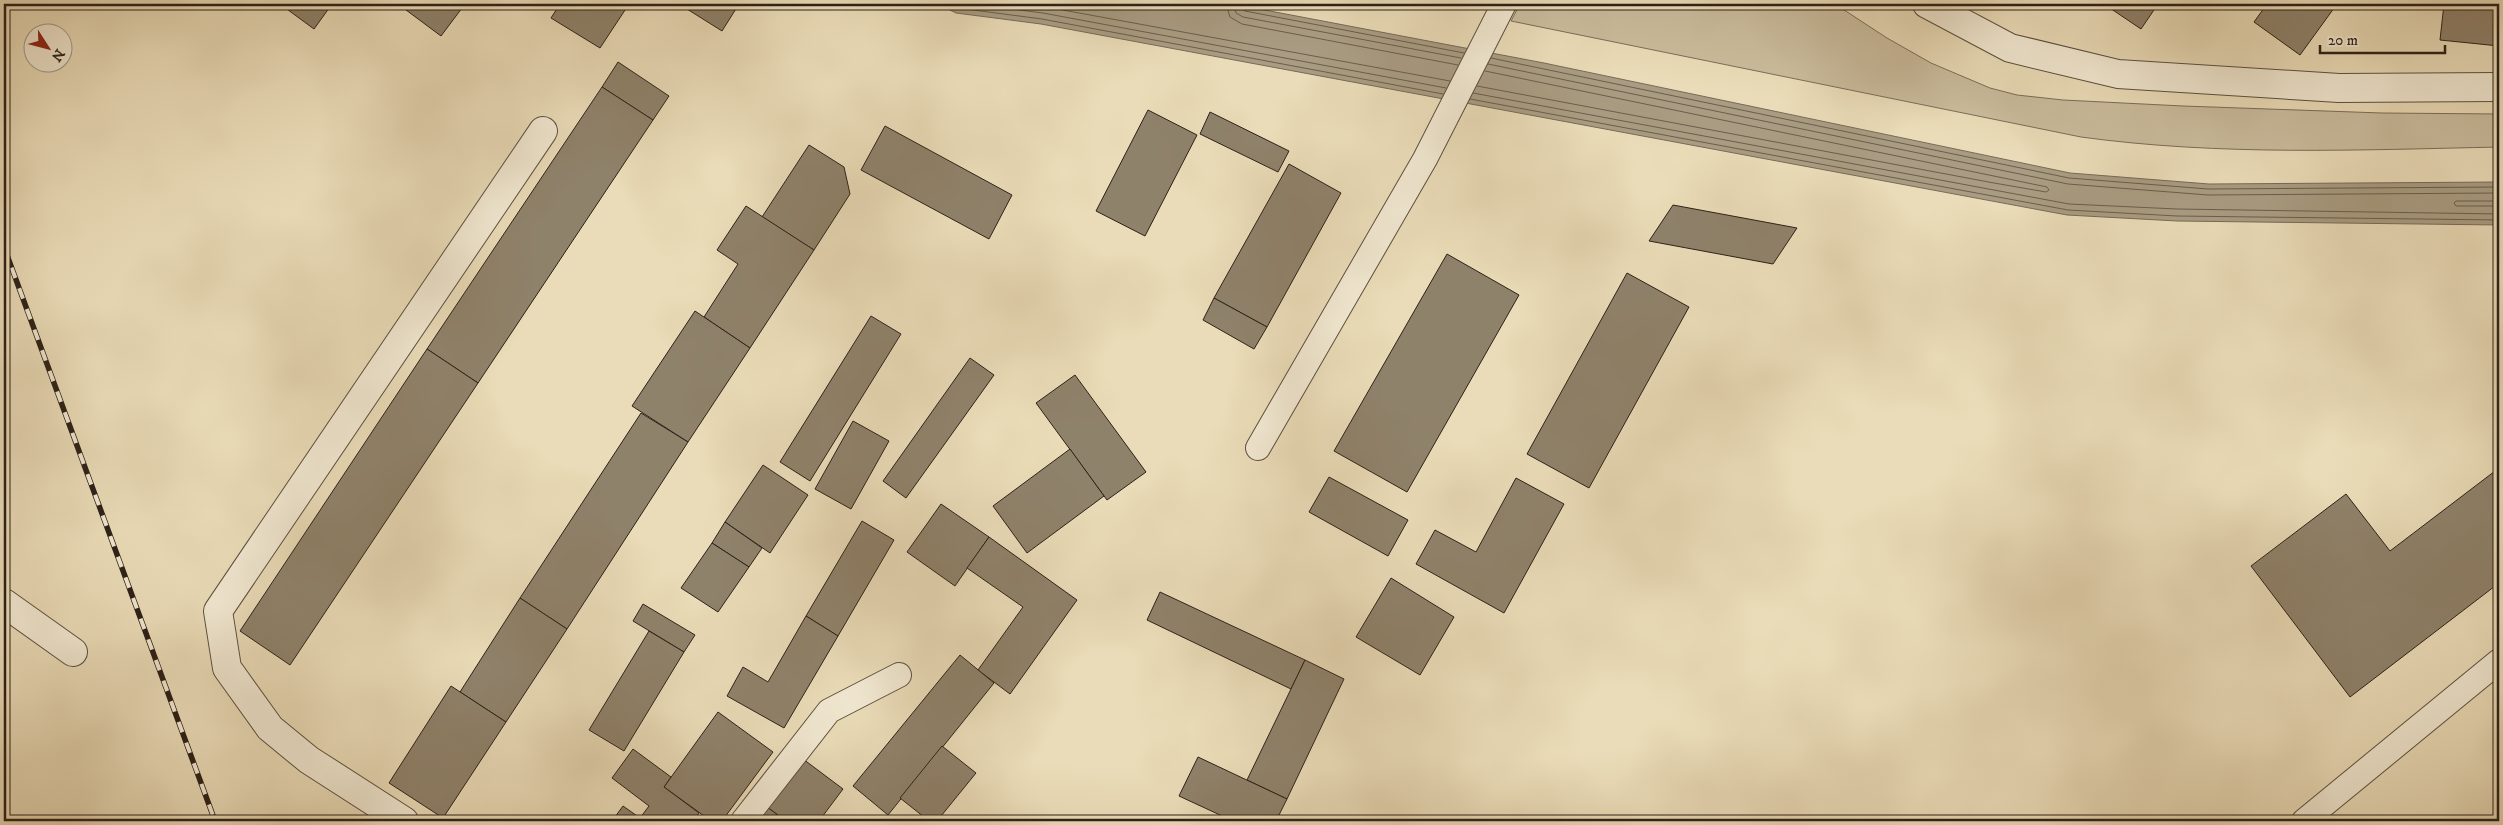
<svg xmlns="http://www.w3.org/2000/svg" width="2503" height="825" viewBox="0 0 2503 825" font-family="'IM FELL DW Pica',serif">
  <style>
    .green { fill: #cabc9d; stroke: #7b6e5a }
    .water { fill: #a99c82; stroke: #776b58 }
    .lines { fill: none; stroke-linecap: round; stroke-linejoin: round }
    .shore { stroke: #6a5e4d; stroke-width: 1 }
    .building { fill: #8f826b; stroke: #2c2118 }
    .service-casing { stroke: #5c5040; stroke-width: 26 }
    .minor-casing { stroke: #5c5040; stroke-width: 30 }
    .tertiary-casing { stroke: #5c5040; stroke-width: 30 }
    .service { stroke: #f1e8d1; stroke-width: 24 }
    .minor { stroke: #f1e8d1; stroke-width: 28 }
    .tertiary { stroke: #f1e8d1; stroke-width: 28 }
    .rail-casing { stroke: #2c2118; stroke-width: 5.5 }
    .rail { stroke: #f1e8d1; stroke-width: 4; stroke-dasharray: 11; stroke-linecap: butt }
  </style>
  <rect width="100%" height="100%" fill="#eadcb8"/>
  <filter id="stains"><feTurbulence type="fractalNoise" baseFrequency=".004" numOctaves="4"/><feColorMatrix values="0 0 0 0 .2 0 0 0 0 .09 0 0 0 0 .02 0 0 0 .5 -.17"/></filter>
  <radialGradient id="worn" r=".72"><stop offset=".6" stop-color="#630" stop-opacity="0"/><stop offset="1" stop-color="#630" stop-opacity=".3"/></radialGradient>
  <!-- green -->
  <path class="green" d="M1520,4h315l52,34 44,25 59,25 27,7 46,5 120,6 199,7 117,1v33c-140,3 -279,9 -418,-10l-570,-116z"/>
  <!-- water -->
  <path class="water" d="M938,4h295l311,59 526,110 139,11 290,-2v43l-322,-4 -110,-6 -1026,-191 -85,-11z"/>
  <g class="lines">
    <!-- shore -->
    <g class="shore">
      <path d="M949,4l9,4 84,11 401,75"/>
      <path d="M974,4l69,9 403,75"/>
      <path d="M1030,4l420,77"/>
      <path d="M1226,4l4,13 12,7 216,41"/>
      <path d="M1234,4l2,9 7,4 218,41"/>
      <path d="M1240,4l1,4 4,3 219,42"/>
      <path d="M1491,58l578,120 139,11 291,-2"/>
      <path d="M1488,64l580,120 140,11 291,-2"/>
      <path d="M1477,86l517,97 52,9 3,-2 -2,-3 -562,-116"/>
      <path d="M1473,93l596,111 108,5 322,5"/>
      <path d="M1470,99l598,111 109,6 322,4"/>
      <path d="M2499,201h-43l-2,2 2,3h43"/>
    </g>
  </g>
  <!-- building -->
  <g class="building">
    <path d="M280,4h52l-18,25z"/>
    <path d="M398,4h67l-24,32z"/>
    <path d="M560,4h69l-29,44 -49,-30z"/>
    <path d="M679,4h60l-17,27z"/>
    <path d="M2104,4h54l-17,25z"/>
    <path d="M2267,4h70l-37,51 -46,-33z"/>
    <path d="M2444,4h55v42l-59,-6z"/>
    <path d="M618,62l51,34 -16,24 -51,-33z"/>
    <path d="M602,87l51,33 -175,263 -51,-34z"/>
    <path d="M1148,110l49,25 -52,101 -49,-25z"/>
    <path d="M1210,112l79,39 -11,21 -78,-38z"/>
    <path d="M885,126l127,69 -23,44 -128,-69z"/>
    <path d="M809,145l35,22 6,27 -36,56 -52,-33z"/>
    <path d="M1289,164l52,29 -74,134 -53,-29z"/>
    <path d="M1673,205l124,23 -24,36 -124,-23z"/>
    <path d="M746,206l68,44 -64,98 -46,-31 34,-53 -21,-14z"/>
    <path d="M1447,254l72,41 -112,197 -73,-41z"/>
    <path d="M1627,273l62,34 -100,181 -62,-34z"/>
    <path d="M1214,298l53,29 -13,22 -51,-29z"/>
    <path d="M695,311l55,37 -62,94 -56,-36z"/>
    <path d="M871,316l30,18 -91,147 -30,-19z"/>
    <path d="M427,349l51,34 -188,282 -50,-34z"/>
    <path d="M970,358l24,17 -88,123 -23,-17z"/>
    <path d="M1075,375l71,97 -39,28 -71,-97z"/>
    <path d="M641,413l47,29 -121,187 -47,-31z"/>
    <path d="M853,421l36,20 -38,68 -36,-20z"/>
    <path d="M1070,449l34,47 -77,57 -34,-47z"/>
    <path d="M763,465l45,30 -38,58 -45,-31z"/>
    <path d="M2499,468v115l-149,114 -99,-131 95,-72 44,57z"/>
    <path d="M1329,477l79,43 -20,36 -79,-44z"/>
    <path d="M1516,478l48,26 -60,109 -88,-49 19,-34 41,22z"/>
    <path d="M941,504l48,33 -34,49 -48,-34z"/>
    <path d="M862,521l32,19 -56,96 -32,-20z"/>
    <path d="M725,522l37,26 -13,19 -37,-24z"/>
    <path d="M989,537l88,63 -67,94 -32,-24 45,-63 -56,-39z"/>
    <path d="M712,543l37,24 -31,45 -37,-24z"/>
    <path d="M1391,578l63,39 -34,58 -64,-38z"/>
    <path d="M1160,592l145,68 -14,29 -144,-69z"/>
    <path d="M520,598l47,31 -61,93 -46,-30z"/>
    <path d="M643,604l52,31 -11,17 -51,-31z"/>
    <path d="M806,616l32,20 -54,92 -57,-32 16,-29 25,15z"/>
    <path d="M649,631l35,21 -60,99 -35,-21z"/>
    <path d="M960,655l34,28 -106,132 -35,-29z"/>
    <path d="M1305,660l39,19 -57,120 -40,-19z"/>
    <path d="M451,686l55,36 -63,96 -54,-35z"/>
    <path d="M718,712l55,40 -51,69h-11l-47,-34z"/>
    <path d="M942,746l34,27 -39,48h-8l-29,-23z"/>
    <path d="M633,749l38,28 -7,10 35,26 -6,8h-81l11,-15 17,12 9,-12 -37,-28z"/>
    <path d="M1198,757l89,42 -11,22h-43l-54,-25z"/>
    <path d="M803,759l40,30 -24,32h-33l-19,-14z"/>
    <path d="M767,807l19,14h-29z"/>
  </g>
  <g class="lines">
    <defs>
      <g id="service">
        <path d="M1258,448l167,-289 79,-155"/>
        <path d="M743,821l86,-110 70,-36"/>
        <path d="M2304,821l195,-160"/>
      </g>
      <g id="minor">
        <path d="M4,603l69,49"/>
        <path d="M404,821l-95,-61 -39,-32 -43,-60 -9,-57 325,-480"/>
      </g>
      <path id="tertiary" d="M1927,4l83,44 108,26 221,14 160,-1"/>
    </defs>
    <!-- service casing -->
    <use href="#service" class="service-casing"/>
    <!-- minor casing -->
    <use href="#minor" class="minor-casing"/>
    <!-- tertiary casing -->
    <use href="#tertiary" class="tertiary-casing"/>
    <!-- service -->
    <use href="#service" class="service"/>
    <!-- minor -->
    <use href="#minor" class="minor"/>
    <!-- tertiary -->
    <use href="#tertiary" class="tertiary"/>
    <defs>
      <path id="rail" d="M4,247l211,574"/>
    </defs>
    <!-- rail casing -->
    <use href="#rail" class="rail-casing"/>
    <!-- rail -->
    <use href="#rail" class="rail"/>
  </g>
  <!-- margin -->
  <rect width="2503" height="825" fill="none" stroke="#eadcb8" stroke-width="20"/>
  <rect x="5" y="5" width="2493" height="815" fill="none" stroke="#2c2118" stroke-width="2.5"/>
  <rect x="10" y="10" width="2483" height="805" fill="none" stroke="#2c2118"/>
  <!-- north arrow -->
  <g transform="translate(48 48) rotate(126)"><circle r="24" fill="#f1e8d1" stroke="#a29887"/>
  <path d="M0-4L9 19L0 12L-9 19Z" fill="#8f2418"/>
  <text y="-8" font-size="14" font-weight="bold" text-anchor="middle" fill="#2c2118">N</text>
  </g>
  <!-- scale -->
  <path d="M2320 45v8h125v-8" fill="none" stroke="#2c2118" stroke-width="2.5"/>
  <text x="2328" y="45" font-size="15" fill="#2c2118" stroke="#f1e8d1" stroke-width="4" paint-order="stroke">20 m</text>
  <rect width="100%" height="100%" filter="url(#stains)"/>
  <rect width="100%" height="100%" fill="url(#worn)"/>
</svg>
